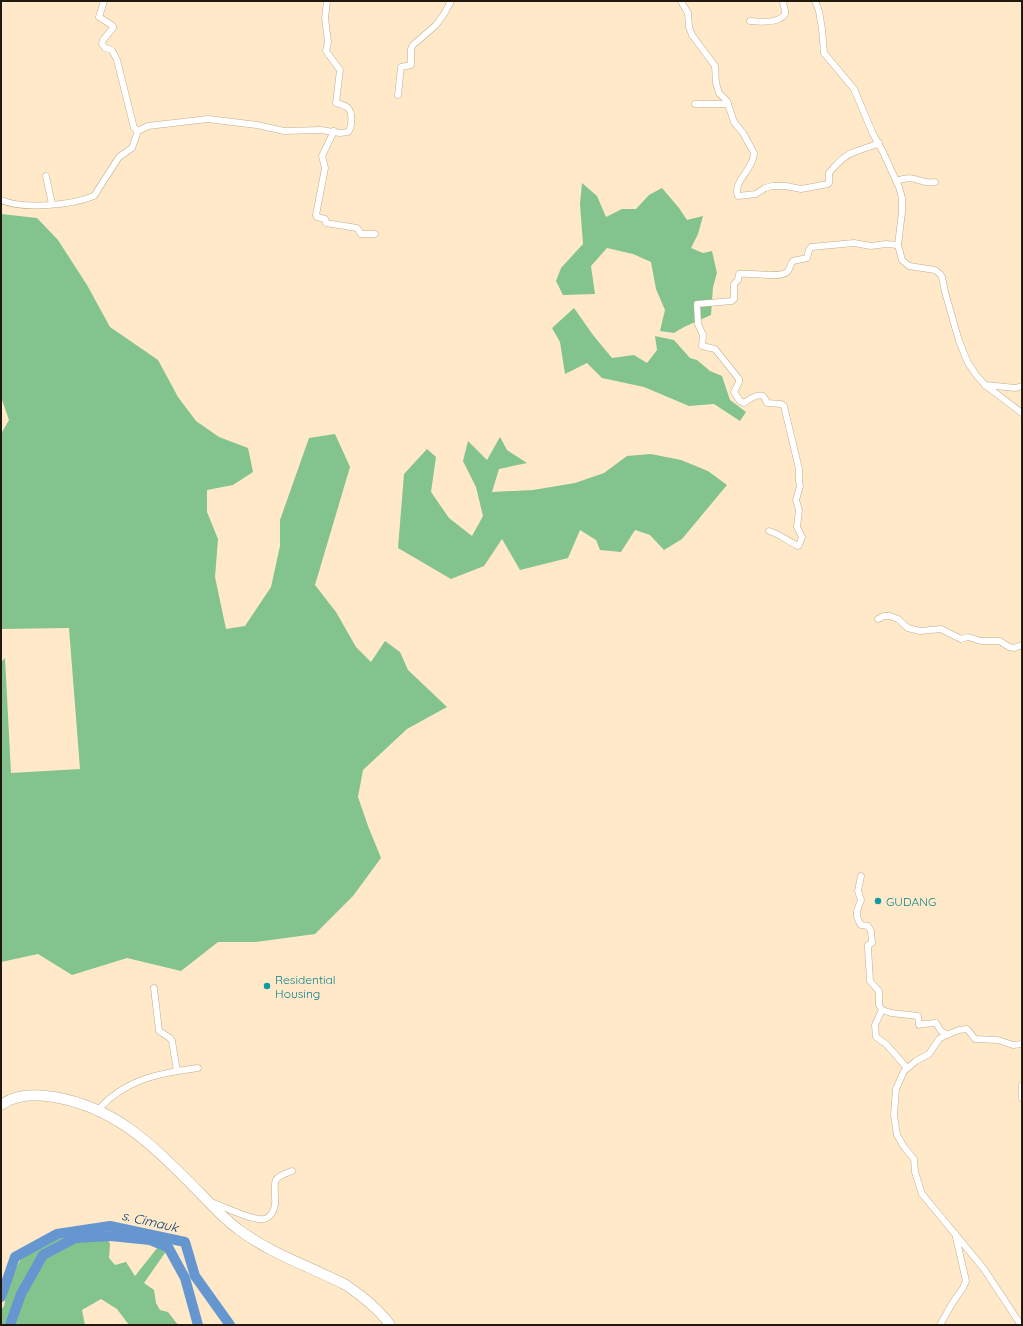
<svg xmlns="http://www.w3.org/2000/svg" width="1023" height="1326" viewBox="0 0 1023 1326" font-family="Quicksand,sans-serif">
  <style>
    .forest { fill: #83c38e }
    .lines { fill: none; stroke-linecap: round; stroke-linejoin: round }
    .river { stroke: #6596cf; stroke-width: 10 }
    .street-casing { stroke: #c2ad8e; stroke-width: 7 }
    .primary-casing { stroke: #c2ad8e; stroke-width: 11 }
    .street { stroke: #fff; stroke-width: 6 }
    .primary { stroke: #fff; stroke-width: 10 }
    .culture-dot { fill: #0f9aa8; stroke: #ffe9c9; stroke-width: 1.5 }
    .labels { text-anchor: middle; dominant-baseline: central; stroke-width: 3; stroke-linejoin: round; paint-order: stroke }
    .culture-label { font-size: 12px; fill: #0d838f; stroke: #ffe9c9; text-anchor: start }
    .water-label { font-size: 13px; font-style: italic; fill: #033a6f; stroke: #ffe9c9 }
  </style>
  <rect width="100%" height="100%" fill="#ffe9c9"/>
  <!-- forest -->
  <g class="forest">
    <path d="M582,183l15,13 9,21 16,-8h14l13,-14 13,-7 17,20 8,12 16,-4 -5,18 -7,14 12,5 9,-2 5,22 -4,14 -2,28 -27,12 -10,6 -14,-2 5,-21 -9,-21 -5,-27 -18,-8 -26,-6 -16,18 4,28 -32,1 -7,-14 5,-13 22,-24 -3,-40z"/>
    <path d="M1,214l36,4 21,22 29,45 23,42 48,33 20,37 18,24 23,16 29,11 5,24 -20,13 -26,5v22l11,27 -3,38 11,52 19,-3 26,-39 9,-41v-26l29,-82 26,-4 15,33 -35,118 21,27 20,35 15,15 14,-21 15,11 8,18 39,37 -40,22 -44,41 -5,27 10,29 13,32 -28,38 -38,38 -59,8h-38l-37,29 -54,-13 -55,17 -34,-21 -37,8v-300l4,-4 6,115 69,-4 -11,-141 -68,1v-195l8,-14 -8,-23z"/>
    <path d="M574,308l19,27 19,23 22,-3 13,8 10,-13 -2,-14 19,4 16,18 7,2 13,11 12,5 8,24 16,12 -6,9 -26,-17 -25,2 -45,-19 -42,-9 -15,-15 -22,11 -5,-32 -8,-14z"/>
    <path d="M500,437l7,13 20,13 -28,6 -7,23 41,-2 42,-7 29,-10 23,-17 24,-2 30,6 27,11 19,14 -45,54 -18,11 -14,-15 -15,-5 -14,22 -21,-2 -4,-10 -16,-10 -12,28 -48,12 -18,-31 -18,27 -33,13 -53,-31 6,-74 23,-25 9,8 -5,35 18,26 23,18 11,-20 -7,-29 -13,-26 5,-20 19,19z"/>
    <path d="M104,1233l6,11 -1,14 6,7 11,-3 9,14 23,-29 9,3 -23,33 10,7 2,13 4,7 8,2 10,13h-49l-12,-16 -16,-10 -19,11 3,15h-84v-15l3,-4 4,-20 13,-28 35,-19z"/>
  </g>
  <g class="lines">
    <!-- river -->
    <g class="river">
      <path d="M1,1297l14,-40 42,-23 53,-8 75,16 10,34 35,49"/>
      <path d="M10,1325l11,-31 22,-39 32,-17 36,-2 39,4 18,7 17,31 13,47"/>
    </g>
    <defs>
      <g id="street">
        <path d="M104,1l-5,16 14,9v2l-10,12 -1,4 3,4 7,2 5,10 17,68 4,3"/>
        <path d="M815,1l4,10 3,18 2,24 30,36 19,45 10,18 16,35 3,11v14l-4,33 4,15 7,6 26,4 5,4 2,3 3,15 14,49 9,22 9,13 8,9 37,28"/>
        <path d="M682,3l6,10 1,14 3,8 23,31 1,17 3,10 8,8 7,21 9,11 11,20c0,16 -22,29 -16,43l18,-2 9,-6 7,-2h14l15,3 27,-5 1,-1v-10c7,-9 17,-19 28,-22 7,-3 14,-4 22,-8"/>
        <path d="M750,21c9,1 29,3 35,-7 1,-3 -2,-9 -2,-13"/>
        <path d="M398,95l3,-28 10,-2v-16l2,-4 23,-20 8,-11 7,-13"/>
        <path d="M695,104h33"/>
        <path d="M334,131l-12,25 3,12 -9,47 1,2 8,2 1,4 31,5 4,6h14"/>
        <path d="M46,176l6,28"/>
        <path d="M896,181c21,-8 23,4 39,1"/>
        <path d="M1,200c23,10 71,5 93,-4l25,-39 13,-9 6,-17 10,-5 60,-7 49,6 27,6 37,-1 19,3 8,-1c4,-4 5,-19 0,-24 -3,-3 -8,-4 -12,-5l4,-33 -14,-19 2,-9 -3,-24 2,-17"/>
        <path d="M985,385l31,3 6,-2"/>
        <path d="M769,531c10,3 19,10 29,15l1,-1 3,-8 -5,-10 2,-17 -3,-10 4,-14 -1,-5v-12l-15,-63 -3,-2 -14,-1c-1,-2 -2,-5 -3,-6 -5,-5 -16,3 -20,6l-4,-2 -6,-9 5,-10v-3l-24,-30 -13,-3 1,-11 -5,-11 -1,-20 35,-3 2,-2v-15l4,-4 1,-6c11,-2 40,5 48,-2 3,-2 3,-8 6,-11l14,-3 2,-8 2,-3 43,-4 17,3 15,-2 12,1"/>
        <path d="M878,619l6,-3h6l8,3 10,9 12,3 21,-2 20,10 7,-2 13,4h19l9,6 5,1 8,-3"/>
        <path d="M861,876l-3,15 3,9c-4,11 -7,14 0,25l7,1 3,5 1,12 -4,2v3l2,33 9,10v14l3,5 -7,15 1,12 10,7 21,24"/>
        <path d="M154,988l5,43 11,7 2,3 5,30"/>
        <path d="M882,1010l9,3 27,3 1,9"/>
        <path d="M923,1024l13,-1 5,8 6,4"/>
        <path d="M1022,1085v13"/>
        <path d="M98,1110c27,-31 62,-37 100,-42"/>
        <path d="M211,1202c12,4 46,22 56,16 5,-3 7,-8 8,-13 1,-7 -2,-20 1,-25 3,-5 11,-7 16,-9"/>
        <path d="M940,1325l13,-23 10,-14 3,-7 -11,-48"/>
        <path d="M1021,1325l-37,-56 -62,-75 -7,-22 -1,-13 -10,-12 -7,-12 -3,-20 2,-26 8,-18 12,-10 13,-7 10,-15 5,-3 15,-6 8,-1 8,10 23,1 15,5 9,-1"/>
      </g>
      <path id="primary" d="M1,1105c15,-11 35,-11 53,-8 65,11 102,52 147,97 12,12 23,25 37,35 31,24 73,38 108,56 16,11 33,24 44,40"/>
    </defs>
    <!-- street casing -->
    <use href="#street" class="street-casing"/>
    <!-- primary casing -->
    <use href="#primary" class="primary-casing"/>
    <!-- street -->
    <use href="#street" class="street"/>
    <!-- primary -->
    <use href="#primary" class="primary"/>
  </g>
  <!-- markers -->
  <g class="culture-dot">
    <circle cx="878" cy="901" r="4"/>
    <circle cx="267" cy="986" r="4"/>
  </g>
  <g class="labels">
    <!-- culture labels -->
    <g class="culture-label">
      <text x="886" y="901">GUDANG</text>
      <text x="275" y="979">Residential<tspan x="275" dy="14">Housing</tspan></text>
    </g>
    <!-- water labels -->
    <g class="water-label">
      <text transform="translate(150 1221) rotate(13)">s. Cimauk</text>
    </g>
  </g>
  <!-- border -->
  <rect width="1023" height="1326" fill="none" stroke="#21190d" stroke-width="4"/>
</svg>
